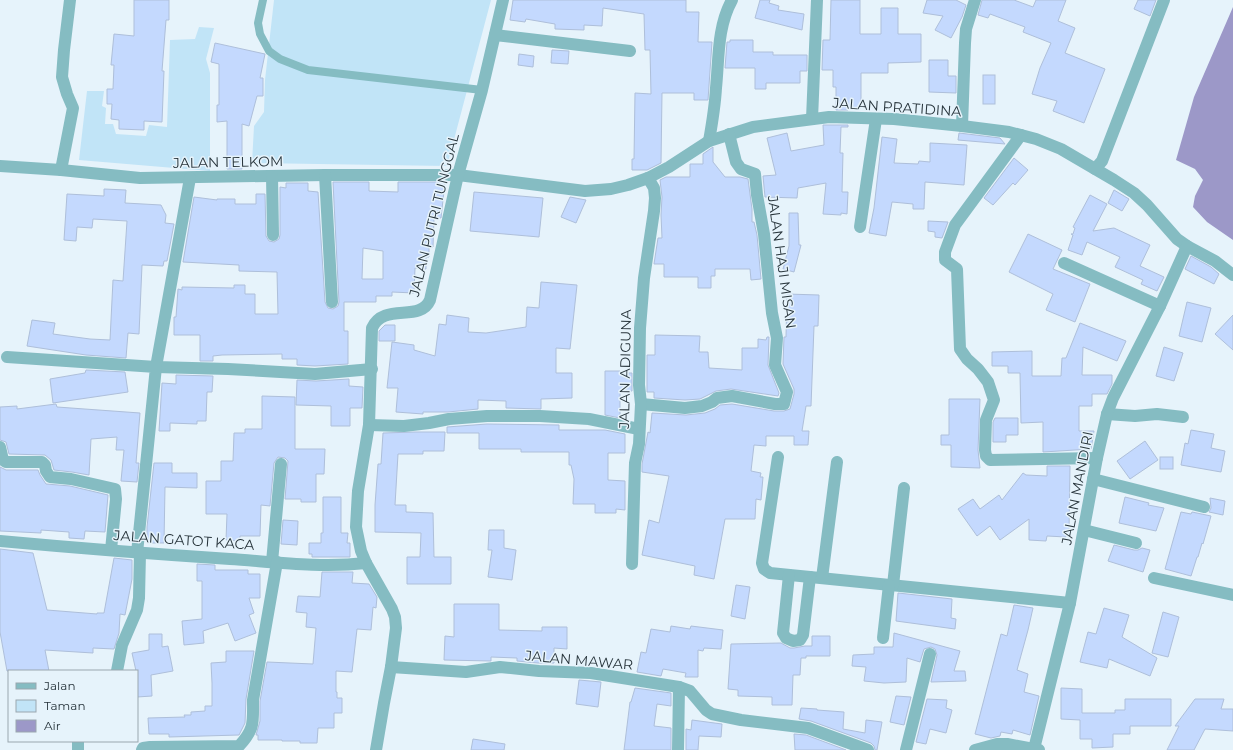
<svg xmlns="http://www.w3.org/2000/svg" width="1233" height="750" viewBox="0 0 1233 750" font-family="Montserrat,sans-serif">
  <style>
    .green { fill: #c1e4f7 }
    .water { fill: #9c98c8 }
    .building { fill: #c4d9fe; stroke: #aebfda; fill-rule: evenodd }
    .lines { fill: none; stroke-linecap: round; stroke-linejoin: round }
    .service { stroke: #85bcc2; stroke-width: 8 }
    .minor { stroke: #85bcc2; stroke-width: 12 }
    .tertiary { stroke: #85bcc2; stroke-width: 12 }
    .labels { text-anchor: middle; dominant-baseline: central; stroke-width: 3; stroke-linejoin: round; paint-order: stroke }
    .street-label { font-size: 14px; fill: #28353c; stroke: #e6f3fb }
  </style>
  <rect width="100%" height="100%" fill="#e6f3fb"/>
  <!-- green -->
  <g class="green">
    <path d="M274,0h217l-44,166 -195,-3 2,-37 10,-14 1,-32z"/>
    <path d="M199,27l15,1 -8,31 4,14v98l-131,-11 8,-69h17l-2,15 4,2 -1,16h8l3,10 30,2 3,-11 18,2 3,-87 25,-1z"/>
  </g>
  <!-- water -->
  <path class="water" d="M1233,7v233l-26,-18 -14,-15 2,-11 8,-16 -8,-11 -19,-9 18,-63z"/>
  <!-- building -->
  <g class="building">
    <path d="M134,0h35v20h-3l-4,51h2l-2,51 -18,-1v9l-25,-1v-9l-8,-1 1,-15h-5v-15h6l1,-24h-3l3,-31 20,2z"/>
    <path d="M513,0h173v12h13l-1,30h14l-4,58h-14v-7h-32l-1,70 -14,7h-15v-11h2l1,-66 16,1 -1,-44h-5l-1,-36 -41,-6 -1,18 -18,-1v5l-29,-1v-5l-29,-5 -1,3 -15,-2z"/>
    <path d="M760,0h10l-1,3 10,3 -1,4 26,4 -2,16 -47,-12z"/>
    <path d="M831,0h29v34h21v-26h17v26h23v28l-33,1v10h-27v35h-13v2h-12v-23h-3v-17h-11l1,-30h7z"/>
    <path d="M927,0h29l10,5 -4,12 -11,21 -16,-8 8,-14 -20,-3z"/>
    <path d="M982,0h32l19,7 3,-7h30l-8,21 17,7 -10,25 40,16 -21,54 -31,-12 4,-10 -25,-7 8,-26 11,-25 -28,-11 2,-5 -35,-13 -2,4 -10,-3z"/>
    <path d="M1138,0h18l-6,16 -16,-7z"/>
    <path d="M730,40h23v12h20v3h34v16h-7v12h-34v6h-11v-21h-30l2,-26h3z"/>
    <path d="M215,43l50,11 -5,24h3v18h-6l-8,30 -7,-2v45h-15v-48l-10,1v-17h2v-41l-8,-2z"/>
    <path d="M552,50l17,1 -1,13 -17,-1z"/>
    <path d="M519,54l15,2 -1,11 -15,-2z"/>
    <path d="M929,60h19v16h8v17l-27,-1z"/>
    <rect x="983" y="75" width="12" height="29"/>
    <path d="M823,125h25v2h-7l-1,26h3l-1,39h6l-1,22 -6,-1v2l-18,-1 3,-31 -28,5 -1,10 -32,-1 -2,-21 13,-1 -9,-37 20,-5 4,18 33,-6z"/>
    <path d="M959,133l41,5 5,6 -47,-4z"/>
    <path d="M882,137l15,2 -3,24 24,1 1,-3 11,1v-19l37,2 -3,40 -39,-3 -1,27h-11v-5l-21,-2 -6,34 -17,-3 5,-25z"/>
    <path d="M713,147v15l12,15h15l8,2 4,30v13h2l3,13 4,44 -10,1 -1,-11h-35v7h-4v12h-13v-11h-34v-13h-10l4,-26h4l-1,-23 1,-18 -2,-17 6,-3h24v-13h13v-10z"/>
    <path d="M1014,158l14,12 -13,15 -2,-2 -20,22 -9,-7z"/>
    <path d="M333,182h36v9l29,1v-10h47l-4,36 -7,-1 -1,30h-4v10h-3v12l-11,-1 -1,25 -22,-1v4h-16v6h-32v29h4v33l-33,2 -18,-1v-6h-15v-5l-60,1 -9,1v5h-13v-26h-26v-18h2l2,-28 4,1v-3l52,1v-3h11v9h10v20h23l-1,-42 -38,-1v-6l-56,-3 11,-65 23,3v-1h18v5h21v-10h9l1,42 3,5 5,1 5,-3 1,-4v-48l6,1v-5h22v8l10,1 7,110 3,6 5,1 5,-3 1,-4zM363,248l20,3v28h-21z"/>
    <path d="M104,189l22,1 -1,13 36,2 5,10 -1,8 9,1 -7,37h-3l-1,5 -21,-1 -3,69 -11,-1 -2,25 -40,-3 -59,-9 5,-26 23,3 -2,11 37,5 20,1 3,-60 10,1 4,-60 -34,-2 -1,9 -15,-1 -1,14 -12,-1 3,-46 37,2z"/>
    <path d="M1114,190l15,9 -7,12 -14,-8z"/>
    <path d="M474,192l69,6 -4,39 -69,-6z"/>
    <path d="M1090,195l17,9 -14,27 21,-3 36,17 -10,21 24,11 -7,14 -16,-7 2,-4 -28,-13 5,-10 -33,-15 -5,13 -14,-5 5,-15 -2,-1h2l2,-6 -2,-1z"/>
    <path d="M570,197l16,3 -10,23 -15,-6z"/>
    <path d="M789,213h9l1,32h2l-7,27 -11,-3 6,-23z"/>
    <path d="M928,221l20,1 -6,16 -7,-1v-5l-7,-1z"/>
    <path d="M1028,234l34,16 -9,19 37,15 -15,38 -29,-12 7,-16 -44,-22z"/>
    <path d="M1191,256l20,11 8,7 -5,10 -29,-15z"/>
    <path d="M541,282l36,3 -7,64 -14,-1v25h16v25l-31,1v10l-35,-1v-7l-28,-1v9l-30,3h-25v2l-27,-2 2,-24h-11l5,-46 22,3v5l21,6 4,-32 7,1 1,-10 22,3 -1,14 18,1 40,-6 1,-20 12,1z"/>
    <path d="M787,294l32,1 -1,31h-4l-3,80h-5l-4,25h7l-1,14h-14v-9h-28v10l-12,-1 -3,26 10,2 -1,4h3l-2,23 -5,-1 -1,20h-30l-11,60 -20,-4 1,-9 -53,-11 7,-35 10,3 10,-47 -27,-4v-8l6,-32 2,1 2,-20 34,2 19,-2 10,-4 5,-4 12,-1 42,7h10l6,-2 4,-15v-5l-11,-25 1,-27h2z"/>
    <path d="M1187,302l24,6 -9,34 -23,-6z"/>
    <path d="M1233,315v35l-18,-16z"/>
    <path d="M1080,323l46,18 -9,20 -34,-14 -1,28h30v9l-5,10h-15v12h-13v25h15l-3,18 -48,3v-30l-22,1 -1,-50h-12v-7h-16v-14l40,-1v25h29l1,-18h4z"/>
    <path d="M385,325h10v16h-16v-10z"/>
    <path d="M655,335l45,1 -1,16h9l1,16 33,2v-22h16v-9l8,1 1,-3h2l-1,28 11,28 -1,3 -47,-7 -15,2 -16,8 -15,1 -31,-2v-6h-7v-37h8z"/>
    <path d="M1164,347l19,6 -9,28 -18,-5z"/>
    <path d="M86,370l39,2 3,20 -75,11 -3,-24 35,-6z"/>
    <path d="M605,371h15v2h12v18h-12v27l-15,-3z"/>
    <path d="M176,375l37,1 -1,16h-5l-1,29h-9v3l-27,-1v8h-11l3,-48 14,1z"/>
    <path d="M349,379v7l14,1 -1,21h-12v18h-19v-20l-35,-1 1,-25 19,1z"/>
    <path d="M262,396l33,1v52h30l-1,25h-8v28h-15v-3h-16l3,-38 -3,-3 -7,-1 -4,6 -4,43 -9,-1 -1,31h-20v5l-14,-1 1,-26h-21v-33h15v-20h12l1,-28h11v-4h17z"/>
    <path d="M949,399h31l-2,51 2,18 -29,-1v-22h-10v-10h8z"/>
    <path d="M56,404l1,3 83,6 -4,50h3l-2,19 -16,-1 3,-31h-8l1,-13 -26,2 -2,36 -17,-3 -18,-2 -3,-10 -6,-5 -36,-1 -3,-12 -6,-2v-33l17,-1v3z"/>
    <path d="M995,418h23v17h-12v7h-13v-20z"/>
    <path d="M487,424l72,1v5h46l20,4v19h-17v27l17,1v29l-9,-1v4h-21v-9h-22l1,-25 -3,-14h-2v-13h-48v-3h-42v-16h-32v-6z"/>
    <path d="M1191,430l23,4 -3,14 14,3 -4,21 -40,-7 4,-22 3,1z"/>
    <path d="M415,432h30l-1,19h-21v3h-25l-3,51h11v7l27,1 1,44h17v27h-44v-27h13l1,-24 -46,-1v-27l3,-41h3l2,-31z"/>
    <path d="M1145,441l13,19 -28,19 -13,-18z"/>
    <rect x="1160" y="457" width="13" height="12"/>
    <path d="M154,463h18v10h25v15l-32,-1 -1,56h-17v-16z"/>
    <path d="M1047,466h23l-1,66h-3v5l-19,-1 -1,5 -17,-1v-21l-29,21 -10,-14 -13,10 -19,-27 15,-10 7,10 19,-14 3,5 21,-27 3,2 21,1z"/>
    <path d="M0,467l6,3h32l2,5 6,9 24,2 38,9 -3,37 -20,-1 -1,8 -15,-1v-6l-28,-2v3l-41,-2z"/>
    <path d="M323,497h18v36h7l-1,10h3v14h-38v-3h-3v-11h12v-10h2z"/>
    <path d="M1125,497l24,6 -1,2 16,3 -8,23 -37,-8z"/>
    <path d="M1210,498l15,3 -2,14 -14,-3 2,-4z"/>
    <path d="M1181,512l10,2 1,-2 19,4 -8,28 -1,-1 -4,14h-1l-6,19 -26,-7z"/>
    <path d="M283,520l15,1 -1,24 -16,-1z"/>
    <path d="M489,530h15v18l12,2 -4,30 -24,-3 4,-27h-4z"/>
    <path d="M1114,545l20,5h4l4,-2 8,2 -7,22 -35,-11z"/>
    <path d="M0,549l33,4 14,57 50,4v-1h7l10,-55 18,2v19l-7,36 -5,-1 -1,19 -5,16 -21,-1v5l-48,-3 4,21h-42l-7,-39z"/>
    <path d="M197,564l18,1v5h33v4h12v24h-11l5,15 -5,2 7,18 -21,8 -7,-18 -25,8 1,12 -20,2 -2,-24 20,-2v-38h-5z"/>
    <path d="M322,572h31l-1,11 17,1 8,13 -1,11 -3,-1 -2,23 -14,-1 -5,43 -16,-1v21h1v6h5v15h-8v15h-16l-1,15h-17v-2h-18v-1h-24v-5h-2l4,-14v-20l7,-39 46,2 3,-36 -10,-1 1,-14 -11,-1 2,-16 22,1z"/>
    <path d="M736,585l14,2 -5,32 -14,-3z"/>
    <path d="M898,593l54,6 -1,19 5,1 -1,10 -59,-8z"/>
    <path d="M454,604h45v26l43,1v-4h25v22l-13,-1v15h-16l-21,-2v-3l-26,-1v4l-47,-1 1,-24 9,1z"/>
    <path d="M1014,605l19,3 -5,22 -11,40 11,4 -4,18 15,4 -9,39 -17,-5 -1,4 -11,-2 -1,4 -9,2 -16,-4 26,-100 6,2z"/>
    <path d="M1104,608l25,7 -7,22 35,21 -7,18 -41,-17 -2,9 -27,-6 8,-30 8,2z"/>
    <path d="M1163,612l16,5 -11,40 -16,-4z"/>
    <path d="M671,626l19,3 1,-3 32,4 -2,19 -17,-1 -1,3 -5,-1v27h-13l1,-4 -23,-4 -2,7 -24,-4 4,-20 5,1 5,-24 19,3z"/>
    <path d="M894,633l66,18 -6,20h11l1,10 -35,1 6,-27 -2,-6 -4,-2 -7,2 -4,13 -13,-4 -1,24 -22,1 -20,-2 2,-14 -14,-1 1,-11 21,-1v-7h19z"/>
    <path d="M149,634h13v13l6,-1 5,25 -22,4 1,21 -15,1v-26h-1l-4,-18 17,-3z"/>
    <path d="M812,636h18v20h-24v2h-5l-1,17h-7l-1,30h-20v-8l-34,-1v-6l-10,-1 3,-45 50,-1 9,5h4l11,-2h7z"/>
    <path d="M226,651h28l-8,48 -1,24 -6,12 -70,2v-3h-20l-1,-16 37,-1 -1,-2h7v-3l14,-1v-5h7v-23l-1,-20 15,-1z"/>
    <path d="M579,680l22,2 -3,25 -22,-3z"/>
    <path d="M635,688l36,5v13l-14,-2 -3,22 17,2v22h-47l6,-48h1z"/>
    <path d="M1061,688l21,1v24h33v-3h10v-11h46v27h-41v8h-17v13l-21,1v-9h-12v-19l-19,-1z"/>
    <path d="M896,696l15,1 -7,28 -14,-3z"/>
    <path d="M927,699l20,1 -1,8 6,2 -6,23 -16,-4 -4,15 -10,-2z"/>
    <path d="M1195,699h29l-3,10h12v22l-28,-2 -11,21h-27l12,-24h-4z"/>
    <path d="M801,708l16,1v1l27,2 -1,17 22,4 1,-13 16,2 -5,28h-2l-1,-4 -3,-3 -60,-22 -12,-2z"/>
    <path d="M692,720l30,4 -1,13 -22,-1 -1,14h-12v-21l5,1z"/>
    <path d="M794,734l12,1 40,15h-51z"/>
    <path d="M473,739l32,5 -1,6h-33z"/>
  </g>
  <g class="lines">
    <!-- service -->
    <path class="service" d="M263,0l-5,23 2,11 9,17 11,8 28,11 174,20"/>
    <!-- minor -->
    <g class="minor">
      <path d="M495,35l135,16"/>
      <path d="M812,119l5,-119"/>
      <path d="M962,126l3,-83 1,-14 9,-29"/>
      <path d="M1021,135l-66,90 -10,27v8l12,9 3,80 7,10 11,10 10,13 6,18 -8,20 -1,30 1,6 4,4 107,-2"/>
      <path d="M709,141c3,-17 6,-35 7,-53 3,-29 1,-61 16,-88"/>
      <path d="M0,166l61,4 79,8 185,-3h133l127,16 26,-2 17,-4 20,-7 21,-11 40,-26 44,-14 76,-10 65,2 68,7 47,6 27,7 25,10 53,31 20,13 13,12 30,34 10,7 28,15 18,14"/>
      <path d="M1095,169l7,-8 62,-161"/>
      <path d="M61,170l12,-62 -6,-14 -5,-17 2,-27 6,-50"/>
      <path d="M325,175l7,127"/>
      <path d="M272,176l1,59"/>
      <path d="M190,178l-34,189 72,2 87,5 57,-5"/>
      <path d="M860,227l16,-108"/>
      <path d="M1064,263l96,43"/>
      <path d="M7,357l149,10 -19,186"/>
      <path d="M641,404l44,4 17,-2 10,-4 5,-4 15,-2 43,8h9l3,-12 -12,-27 2,-27 -5,-25 -8,-79 -7,-39 -2,-21 -14,-5 -5,-7 -7,-28"/>
      <path d="M1107,414l28,2 22,-2 26,3"/>
      <path d="M369,425l35,1 25,-3 20,-4 38,-3h53l49,3 50,10"/>
      <path d="M0,447l3,13 3,2h36l3,3 1,6 4,6 21,2 44,10 1,10 -5,51"/>
      <path d="M778,457l-16,106 2,6 6,4 300,30"/>
      <path d="M1093,479l111,28"/>
      <path d="M1084,530l52,13"/>
      <path d="M0,541c76,7 153,13 230,18 45,3 90,9 136,4"/>
      <path d="M272,562l9,-98"/>
      <path d="M632,564l3,-101 4,-19 2,-40 -2,-19 1,-57 4,-50 10,-67 1,-13 -1,-10 -6,-10"/>
      <path d="M789,575l-6,58 3,5 7,3 7,-1 3,-5 7,-58"/>
      <path d="M822,578l15,-116"/>
      <path d="M1154,578l79,17"/>
      <path d="M893,585l11,-97"/>
      <path d="M883,638l6,-53"/>
      <path d="M391,667l75,5 34,-5 39,4 52,2 88,14 11,4 16,19 6,4 29,6 67,8 60,22"/>
      <path d="M117,671l5,-26 15,-35 2,-12 1,-45"/>
      <path d="M78,741v9"/>
      <path d="M1034,749l36,-146 27,-145 10,-44 6,-16 47,-92 27,-60"/>
      <path d="M142,750l1,-2 7,-1 89,-1c16,-17 14,-24 14,-46l24,-138"/>
      <path d="M678,750l1,-63"/>
      <path d="M906,750l24,-96"/>
      <path d="M975,750l22,-6h10l32,6"/>
    </g>
    <!-- tertiary -->
    <path class="tertiary" d="M376,750l8,-47 7,-36 5,-39 -1,-11 -3,-8 -26,-46 -5,-12 -5,-24 2,-36 11,-66 3,-97c12,-26 48,-5 58,-28l28,-125 24,-85 21,-90"/>
  </g>
  <g class="labels">
    <!-- street labels -->
    <g class="street-label">
      <text transform="translate(897 107) rotate(4)">JALAN PRATIDINA</text>
      <text transform="translate(228 162) rotate(-1)">JALAN TELKOM</text>
      <text transform="translate(434 215) rotate(-76)">JALAN PUTRI TUNGGAL</text>
      <text transform="translate(782 262) rotate(82)">JALAN HAJI MISAN</text>
      <text transform="translate(625 369) rotate(-89)">JALAN ADIGUNA</text>
      <text transform="translate(1077 488) rotate(-79)">JALAN MANDIRI</text>
      <text transform="translate(184 540) rotate(4)">JALAN GATOT KACA</text>
      <text transform="translate(579 660) rotate(5)">JALAN MAWAR</text>
    </g>
  </g>
  <!-- legend -->
  <rect x="8" y="670" width="130" height="72" fill="#e6f3fb" stroke="#9aa7af"/>
  <rect x="16" y="683" width="20" height="6" fill="#85bcc2" stroke="#9aa7af"/>
  <text x="44" y="690" font-size="12" fill="#28353c">Jalan</text>
  <rect x="16" y="700" width="20" height="12" fill="#c1e4f7" stroke="#9aa7af"/>
  <text x="44" y="710" font-size="12" fill="#28353c">Taman</text>
  <rect x="16" y="720" width="20" height="12" fill="#9c98c8" stroke="#9aa7af"/>
  <text x="44" y="730" font-size="12" fill="#28353c">Air</text>
</svg>
